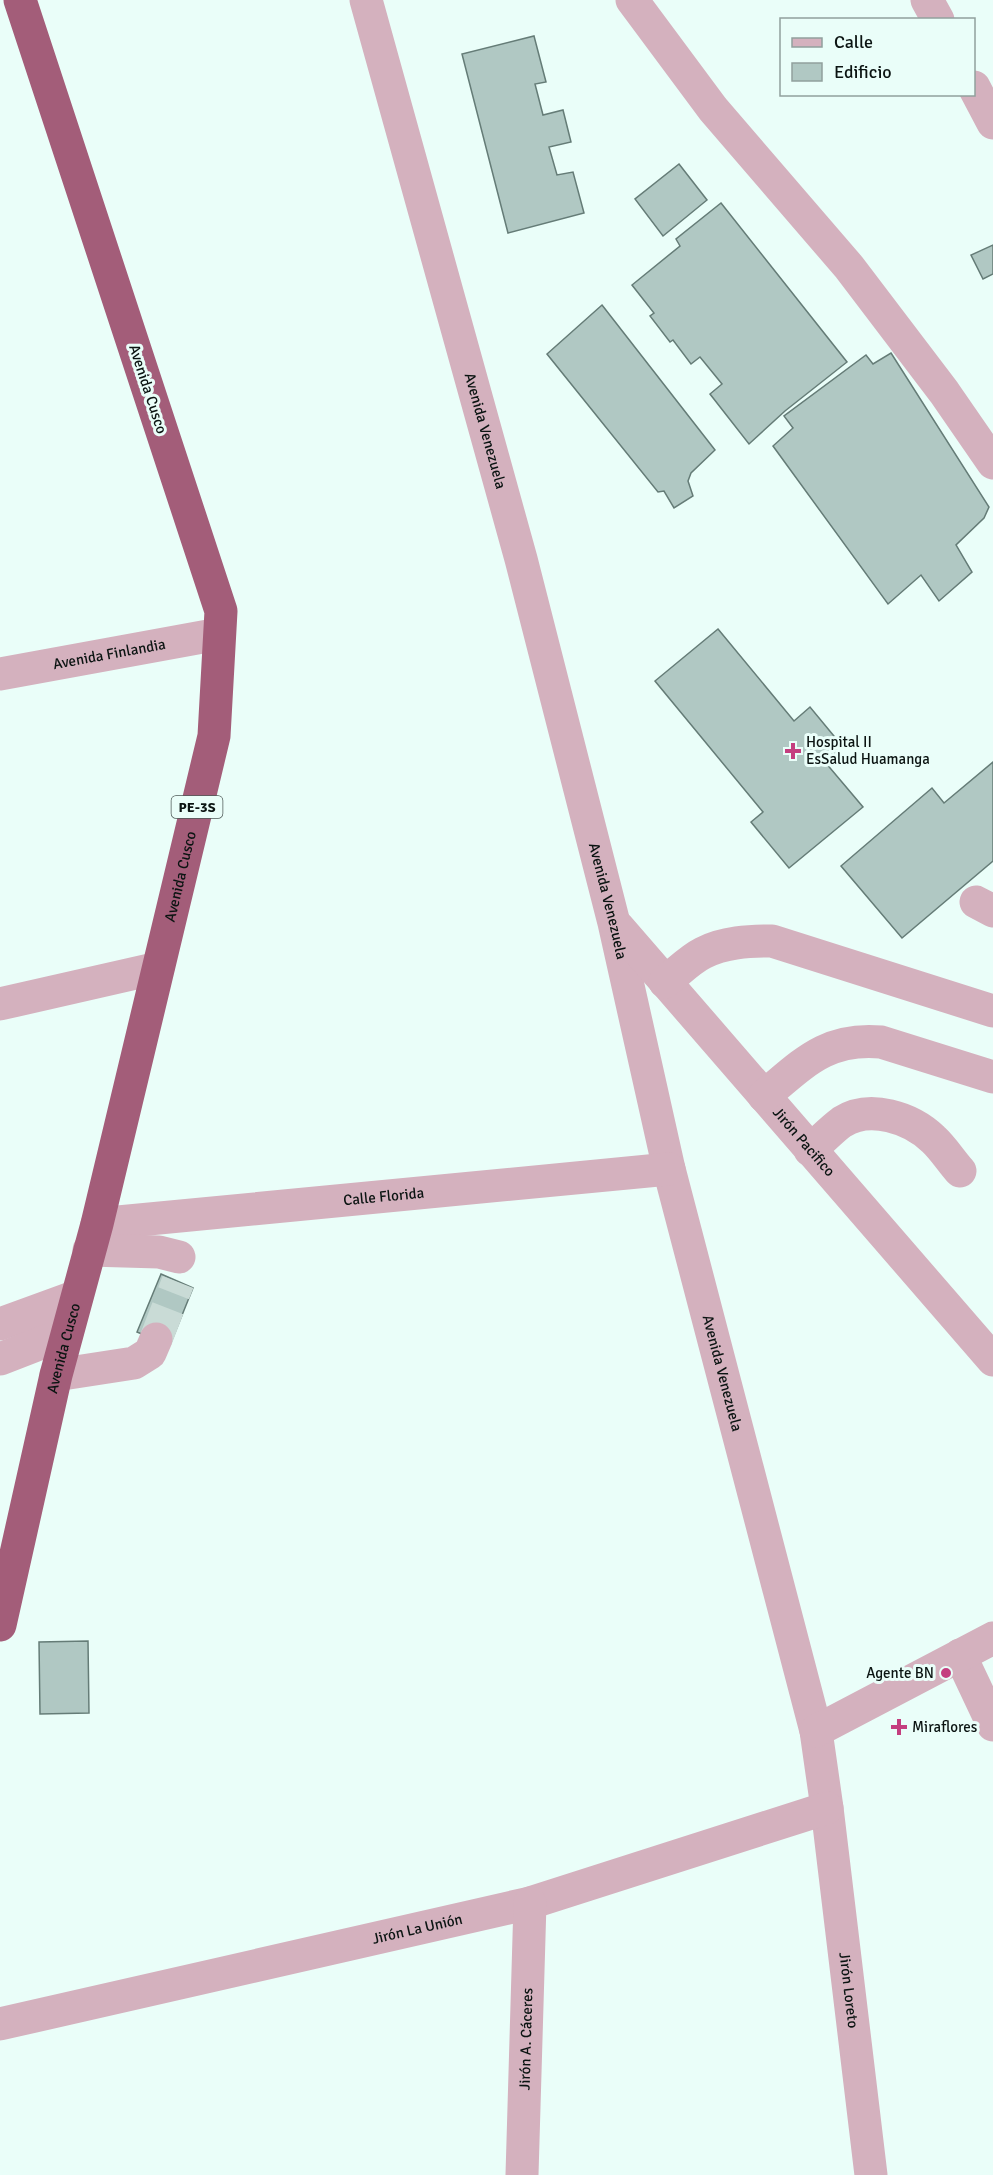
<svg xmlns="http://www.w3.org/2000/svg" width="993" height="2175" viewBox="0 0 993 2175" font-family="Signika,sans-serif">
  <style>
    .building { fill: #b0c8c3; stroke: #657c77; stroke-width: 1.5 }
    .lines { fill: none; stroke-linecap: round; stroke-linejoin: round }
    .minor-tunnel { stroke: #c9dbd6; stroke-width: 33; stroke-dasharray: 33 16; stroke-linecap: butt }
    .minor { stroke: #d4b1be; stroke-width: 33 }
    .highway { stroke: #a35d79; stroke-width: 33 }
    .poi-dot { fill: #c43e7f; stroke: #eafef9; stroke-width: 2 }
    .labels { text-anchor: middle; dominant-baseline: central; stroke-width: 6; stroke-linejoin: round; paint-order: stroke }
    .shield { fill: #eafef9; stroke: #4e5a57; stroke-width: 1.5 }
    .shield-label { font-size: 14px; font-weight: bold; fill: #0b1412 }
    .street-label { font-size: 15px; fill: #0b1412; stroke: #eafef9 }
    .poi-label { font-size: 15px; fill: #0b1412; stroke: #eafef9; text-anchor: start }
  </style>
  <rect width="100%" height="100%" fill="#eafef9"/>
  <!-- building -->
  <g class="building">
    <path d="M534,36l12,46 -11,2 8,31 20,-5 8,32 -22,5 8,28 16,-3 11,41 -76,20 -46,-179z"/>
    <path d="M679,164l28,36 -44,36 -28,-37z"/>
    <path d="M721,203l126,159 -62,49 -36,33 -39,-50 12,-10 -22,-27 -9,7 -18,-24 -3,2 -20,-26 4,-3 -22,-28 48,-39 -4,-7z"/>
    <path d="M993,245v29l-10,5 -12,-24z"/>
    <path d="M602,305l113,145 -24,23 -3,8 5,15 -19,12 -10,-17 -6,1 -111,-138z"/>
    <path d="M891,353l98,154 -5,11 -28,27 16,27 -33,29 -18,-26 -33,29 -115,-158 20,-18 -9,-12 82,-61 7,9z"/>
    <path d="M718,629l76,92 16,-14 33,40 -18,15 38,45 -74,61 -38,-46 12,-10 -108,-131z"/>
    <path d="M993,762v99l-91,77 -61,-72 91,-78 12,15z"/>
    <path d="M161,1274l32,14 -23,57 -33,-13z"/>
    <path d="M88,1641l1,72 -49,1 -1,-72z"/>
  </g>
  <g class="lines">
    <!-- minor-tunnel -->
    <path class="minor-tunnel" d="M156,1339l22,-57"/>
    <!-- minor -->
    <g class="minor">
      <path id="s1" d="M366,0l155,559 93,364 55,246 147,562 11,77 44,367"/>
      <path d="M632,0l81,109 136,158 95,125 49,71"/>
      <path d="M927,0l11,20"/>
      <path d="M974,87l19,36"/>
      <path id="s2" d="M0,674l219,-40"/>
      <path d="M976,902l17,9"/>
      <path id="s3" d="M618,927l375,433"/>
      <path d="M665,982c12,-9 24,-22 38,-29 21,-11 46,-12 69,-12l221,70"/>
      <path d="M0,1004l158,-36"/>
      <path d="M764,1096c39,-32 62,-59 117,-54l112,35"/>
      <path d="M810,1150c11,-9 21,-20 32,-28 28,-18 69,-4 91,17 10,9 18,22 27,32"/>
      <path id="s4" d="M97,1224l572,-55"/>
      <path d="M89,1250l70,2 20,5"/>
      <path d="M0,1324l77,-28"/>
      <path d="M0,1359l67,-26"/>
      <path d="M56,1375l78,-12 16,-10 6,-14"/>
      <path d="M960,1655l33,70"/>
      <path d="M816,1731l177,-93"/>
      <path id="s5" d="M0,2024l530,-121 297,-95"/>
      <path id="s6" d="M522,2175l8,-272"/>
    </g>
    <!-- highway -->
    <path class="highway" id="s7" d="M0,1625l56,-250 41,-151 117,-488 7,-125 -201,-611"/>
  </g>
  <!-- markers -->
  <g class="poi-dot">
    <path d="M790 742h6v6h6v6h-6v6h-6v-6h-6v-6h6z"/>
    <circle cx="946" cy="1673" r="6"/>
    <path d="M896 1718h6v6h6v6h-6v6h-6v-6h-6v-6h6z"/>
  </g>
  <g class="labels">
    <!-- shield labels -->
    <rect class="shield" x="171.5" y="796" width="51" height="22" rx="4.5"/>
    <g class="shield-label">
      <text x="197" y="807">PE-3S</text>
    </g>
    <!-- street labels -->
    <g class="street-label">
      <text transform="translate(148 389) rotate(72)">Avenida Cusco</text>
      <text stroke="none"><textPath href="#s1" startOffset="447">Avenida Venezuela</textPath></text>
      <text stroke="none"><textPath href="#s2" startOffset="111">Avenida Finlandia</textPath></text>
      <text stroke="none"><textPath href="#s7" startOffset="770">Avenida Cusco</textPath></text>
      <text stroke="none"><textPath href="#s1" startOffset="933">Avenida Venezuela</textPath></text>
      <text stroke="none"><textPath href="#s3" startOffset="284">Jirón Pacifico</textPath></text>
      <text stroke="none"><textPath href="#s4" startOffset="288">Calle Florida</textPath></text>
      <text stroke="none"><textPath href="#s7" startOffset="284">Avenida Cusco</textPath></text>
      <text stroke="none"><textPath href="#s1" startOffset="1419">Avenida Venezuela</textPath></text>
      <text stroke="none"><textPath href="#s5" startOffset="428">Jirón La Unión</textPath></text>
      <text stroke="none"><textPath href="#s1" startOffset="2050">Jirón Loreto</textPath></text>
      <text stroke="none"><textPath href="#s6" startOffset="136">Jirón A. Cáceres</textPath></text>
    </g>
    <!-- poi labels -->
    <g class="poi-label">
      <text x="806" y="742">Hospital II<tspan x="806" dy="17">EsSalud Huamanga</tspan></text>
      <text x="934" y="1673" text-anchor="end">Agente BN</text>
      <text x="912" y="1727">Miraflores</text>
    </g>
  </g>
  <!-- legend -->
  <rect x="780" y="18" width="195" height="78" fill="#eafef9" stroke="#91a09d" stroke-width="1.5"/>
  <rect x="792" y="38" width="30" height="9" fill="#d4b1be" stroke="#91a09d" stroke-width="1.5"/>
  <text x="834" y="48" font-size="18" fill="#0b1412">Calle</text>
  <rect x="792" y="63" width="30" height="18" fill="#b0c8c3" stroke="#91a09d" stroke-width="1.5"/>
  <text x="834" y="78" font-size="18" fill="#0b1412">Edificio</text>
</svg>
